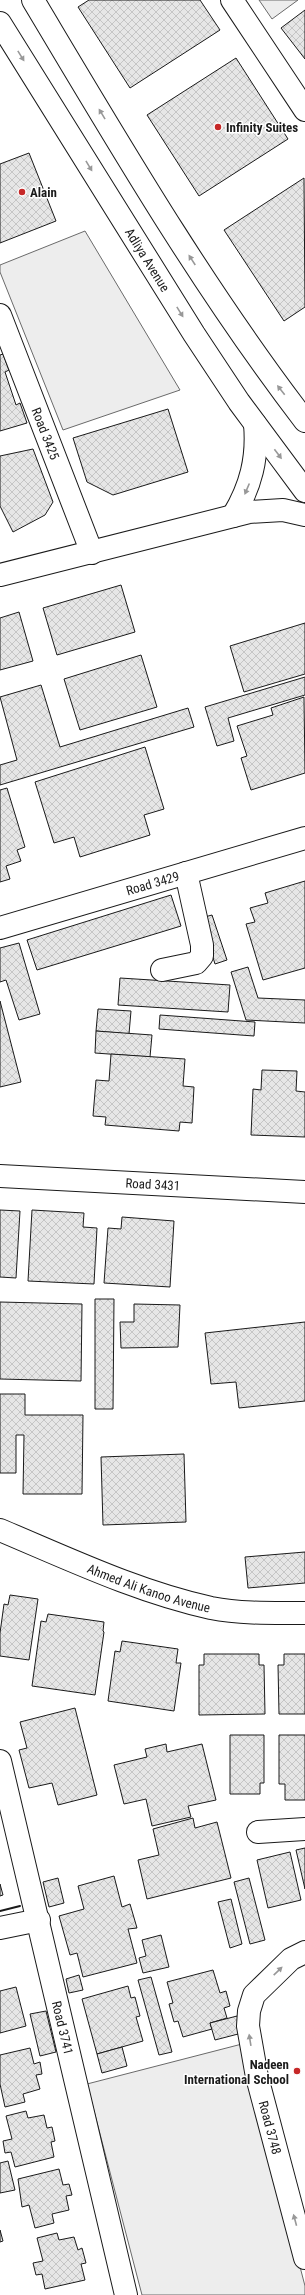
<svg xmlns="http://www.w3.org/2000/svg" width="305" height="2295" viewBox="0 0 305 2295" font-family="'Roboto Condensed',sans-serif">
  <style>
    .built { fill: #ededed; stroke: #6a6a6a }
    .building { fill: url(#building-cross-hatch); stroke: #1a1a1a }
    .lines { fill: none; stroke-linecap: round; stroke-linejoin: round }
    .minor-casing { stroke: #1a1a1a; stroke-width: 24 }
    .major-casing { stroke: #1a1a1a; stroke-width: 24 }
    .minor { stroke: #fff; stroke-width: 22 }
    .major { stroke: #fff; stroke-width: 22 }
    .wall { stroke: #1a1a1a; stroke-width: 2 }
    .oneway { fill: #989898 }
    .poi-dot { fill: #c62828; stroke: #fff; stroke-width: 1.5 }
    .labels { text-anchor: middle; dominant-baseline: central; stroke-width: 3; stroke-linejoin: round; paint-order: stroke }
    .poi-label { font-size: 13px; font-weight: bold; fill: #1a1a1a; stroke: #fff; text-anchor: start }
    .street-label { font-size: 13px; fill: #1a1a1a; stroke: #fff }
  </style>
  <defs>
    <pattern id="building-cross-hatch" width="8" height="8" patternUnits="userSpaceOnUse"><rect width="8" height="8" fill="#e6e6e6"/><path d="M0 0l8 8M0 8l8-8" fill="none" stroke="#c5c5c5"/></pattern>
  </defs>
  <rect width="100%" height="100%" fill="#fff"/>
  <!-- built -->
  <g class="built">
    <path d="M259,0h39l-26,19z"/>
    <path d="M85,231l95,159 -117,40 -63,-158v-7z"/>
    <path d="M242,2044l63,242v9h-163l-55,-211z"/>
  </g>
  <!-- building -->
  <g class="building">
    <path d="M89,0h111l20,30 -90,58 -52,-81z"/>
    <path d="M305,10v49l-24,-31z"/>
    <path d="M236,58l52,81 -89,57 -52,-81z"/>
    <path d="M29,153l27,68 -56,22v-79z"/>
    <path d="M304,178l1,129 -21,14 -60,-91z"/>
    <path d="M3,354l6,16 -4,2 11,33 4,-2 7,20 -27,8v-76z"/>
    <path d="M168,409l20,63 -75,23 -26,-13 -14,-44z"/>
    <path d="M33,449l20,53 -8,13 -32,17 -13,-26v-50z"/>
    <path d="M121,585l14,47 -78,23 -14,-47z"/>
    <path d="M19,612l14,49 -33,9v-52z"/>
    <path d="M305,623v51l-61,18 -14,-46z"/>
    <path d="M141,655l16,52 -77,23 -16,-51z"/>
    <path d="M305,677v18l-77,23 6,23 -17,5 -12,-39z"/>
    <path d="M41,685l19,62 128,-39 6,19 -194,58v-20l17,-5 -17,-63z"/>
    <path d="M304,697l1,76 -54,17 -10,-32 6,-2 -10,-30 36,-11 -2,-7z"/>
    <path d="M145,747l19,62 -20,6 6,20 -70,22 -6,-20 -20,6 -19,-61z"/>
    <path d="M7,788l18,59 -8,3 4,11 -15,5 4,13 -10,3v-92z"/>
    <path d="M305,881v87l-42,12 -17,-56 9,-2 -5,-14 18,-5 -3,-10z"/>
    <path d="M171,895l10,31 -144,44 -10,-30z"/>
    <path d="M212,915l15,45 -12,4 -14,-46z"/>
    <path d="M19,943l21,71 -21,6 -13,-40 -6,2v-34z"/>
    <path d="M248,967l10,31 47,2v23l-59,-3 -15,-48z"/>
    <path d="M120,978l110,7 -2,27 -110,-7z"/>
    <path d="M0,1001l21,81 -21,5z"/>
    <path d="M98,1009l33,2 -2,23 -33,-3z"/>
    <path d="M160,1015l95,7 -1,14 -95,-7z"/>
    <path d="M96,1031l56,4 -2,22 -55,-4z"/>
    <path d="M111,1054l74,5 -2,27 11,1 -2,36 -12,-1 -1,9 -74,-6 1,-8 -13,-1 3,-36 13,1z"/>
    <path d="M262,1070l35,1 -1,20 9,1v45l-54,-2 2,-46 8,1z"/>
    <path d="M0,1210l20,1 -4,67 -16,-1z"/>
    <path d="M32,1210l52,3 -1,14 14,1 -3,56 -66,-3z"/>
    <path d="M122,1217l52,4 -4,66 -66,-4 4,-55 13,1z"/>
    <path d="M95,1299h19l-1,110h-18z"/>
    <path d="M0,1302l82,2 -1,77 -81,-2z"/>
    <path d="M134,1304l46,1 -2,42 -57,1 -1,-26h14z"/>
    <path d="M305,1322v79l-66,7 -3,-26 -25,2 -6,-51z"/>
    <path d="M0,1394h25v21h58l-1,79h-59l1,-59h-8v38h-16z"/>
    <path d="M184,1454l2,68 -83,3 -2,-68z"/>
    <path d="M305,1552v31l-57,5 -3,-31z"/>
    <path d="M10,1595l28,4 -9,61 -29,-4v-23l4,-29 4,1z"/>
    <path d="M48,1614l56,8 -1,9 1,1 -9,63 -63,-9 9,-65 5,1z"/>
    <path d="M122,1641l56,8 -2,14h5l-7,48 -66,-10 7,-50 5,1z"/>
    <path d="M204,1654h55v11h5l1,49 -66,1v-50h5z"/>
    <path d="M284,1654h21v60h-26l-1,-49h6z"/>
    <path d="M75,1708l22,87 -39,10 -6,-22 -23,5 -10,-38 8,-2 -7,-26z"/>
    <path d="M230,1735h34v48h-4v11h-30z"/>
    <path d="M279,1735h26v65h-20v-16h-6z"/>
    <path d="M166,1744l1,8 35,-8 14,56 -28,6 3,11 -39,9 -6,-27 -22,5 -10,-39 33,-8 -2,-8z"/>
    <path d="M193,1818l2,10 22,-6 14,56 -84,21 -9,-39 21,-5 -6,-26z"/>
    <path d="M305,1848v41l-9,-39z"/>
    <path d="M290,1852l11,48 -33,8 -11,-48z"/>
    <path d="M114,1876l8,31 8,-3 7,24 -9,1 9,34 -54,14 -6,-24 -7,2 -11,-39 25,-7 -6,-23z"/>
    <path d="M58,1878l6,25 -15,4 -6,-25z"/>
    <path d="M249,1878l16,62 -15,4 -16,-62z"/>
    <path d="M0,1884l3,11 -3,1z"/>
    <path d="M231,1899l11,45 -12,4 -12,-46z"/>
    <path d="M161,1935l8,32 -26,6 -4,-15 7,-2 -4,-16z"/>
    <path d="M213,1970l7,23 6,-2 4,15 -6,2 3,10 -17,5 2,6 -29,8 -5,-16 -4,1 -5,-18 4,-1 -6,-21z"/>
    <path d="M79,1975l4,15 -14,3 -3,-14z"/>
    <path d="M151,1977l21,75 -13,3 -21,-75z"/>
    <path d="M128,1986l3,12 4,-1 5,19 -4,1 7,24 -46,13 -15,-55z"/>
    <path d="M16,1987l10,39 -26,7v-42z"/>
    <path d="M46,2011l10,41 -16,4 -10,-42z"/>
    <path d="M237,2016l5,17 -27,7 -5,-17z"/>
    <path d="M122,2047l5,19 -25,7 -5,-19z"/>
    <path d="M30,2048l4,16 6,-2 2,12 -6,1 4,14 -17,5 2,8 -20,5 -5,-23v-29z"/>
    <path d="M26,2111l2,7 16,-3 3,13 5,-1 3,14 -4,1 3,15 -39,10 -4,-15 -6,1 -2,-12 9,-2 -6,-23z"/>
    <path d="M8,2161l7,29 -15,3v-30z"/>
    <path d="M59,2169l4,16 6,-1 3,11 -6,1 3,14 -17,4 2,9 -19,5 -6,-23 -7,2 -4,-28z"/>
    <path d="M0,2230l3,11 -3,1z"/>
    <path d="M57,2233l2,7 15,-3 4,13 4,-2 4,15 -5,1 4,16 -40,9 -3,-15 -6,1 -3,-12 10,-2 -6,-23z"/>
  </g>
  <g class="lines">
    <defs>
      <g id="minor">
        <path d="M232,0l73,110"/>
        <path id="s1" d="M0,315l92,238"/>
        <path d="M233,516c18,-30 25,-58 22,-92"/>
        <path d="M0,575l249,-63 34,-2 22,5"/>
        <path id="s2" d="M0,928l305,-90"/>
        <path d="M162,970l34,-7 6,-7v-11l-16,-72"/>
        <path id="s3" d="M0,1176l305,16"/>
        <path id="s4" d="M0,1530c69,29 138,62 211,78 31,6 63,5 94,5"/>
        <path id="s5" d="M0,1761l126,534"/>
        <path d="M258,1832l47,-3"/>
        <path d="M0,1928l39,-8"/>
        <path id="s6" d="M305,1952l-14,7 -37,36 -5,16 -1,15 9,51 48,181"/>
      </g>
      <g id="major">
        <path d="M33,0c86,144 170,288 272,421"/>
        <path id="s7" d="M0,23l194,311 45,68 66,89"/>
      </g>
    </defs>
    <!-- minor casing -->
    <use href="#minor" class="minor-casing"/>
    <!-- major casing -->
    <use href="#major" class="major-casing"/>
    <!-- minor -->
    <use href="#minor" class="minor"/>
    <!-- major -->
    <use href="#major" class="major"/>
    <!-- wall -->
    <path class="wall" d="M0,1911l20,-5"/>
  </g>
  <!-- one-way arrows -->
  <defs><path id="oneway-solid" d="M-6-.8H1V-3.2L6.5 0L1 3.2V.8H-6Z"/></defs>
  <g class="oneway">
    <use href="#oneway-solid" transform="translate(21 56) rotate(58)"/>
    <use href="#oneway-solid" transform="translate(102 114) rotate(-121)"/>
    <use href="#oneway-solid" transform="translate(89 166) rotate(59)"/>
    <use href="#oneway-solid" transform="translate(192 260) rotate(-123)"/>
    <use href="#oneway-solid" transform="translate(180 312) rotate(58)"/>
    <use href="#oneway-solid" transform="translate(281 390) rotate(-128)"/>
    <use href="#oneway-solid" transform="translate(278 454) rotate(53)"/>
    <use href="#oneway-solid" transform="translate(247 489) rotate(113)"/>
    <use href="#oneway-solid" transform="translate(278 1971) rotate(-44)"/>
    <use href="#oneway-solid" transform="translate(250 2040) rotate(-99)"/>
    <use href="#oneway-solid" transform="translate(295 2220) rotate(-105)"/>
  </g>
  <!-- markers -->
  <g class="poi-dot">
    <circle cx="218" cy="127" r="4"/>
    <circle cx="22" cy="192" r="4"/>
    <circle cx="297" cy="2071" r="4"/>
  </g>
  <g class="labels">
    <!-- poi labels -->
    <g class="poi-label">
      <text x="226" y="127">Infinity Suites</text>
      <text x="30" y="192">Alain</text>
      <text x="289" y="2064" text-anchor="end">Nadeen<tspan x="289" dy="15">International School</tspan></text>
    </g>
    <!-- street labels -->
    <g class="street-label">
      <text stroke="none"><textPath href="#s7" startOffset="279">Adliya Avenue</textPath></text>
      <text stroke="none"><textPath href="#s1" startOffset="127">Road 3425</textPath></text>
      <text stroke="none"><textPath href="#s2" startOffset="159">Road 3429</textPath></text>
      <text stroke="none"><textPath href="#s3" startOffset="153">Road 3431</textPath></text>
      <text stroke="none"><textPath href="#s4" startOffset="160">Ahmed Ali Kanoo Avenue</textPath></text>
      <text stroke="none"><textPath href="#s5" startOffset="274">Road 3741</textPath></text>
      <text stroke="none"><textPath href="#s6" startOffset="203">Road 3748</textPath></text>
    </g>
  </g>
</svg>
